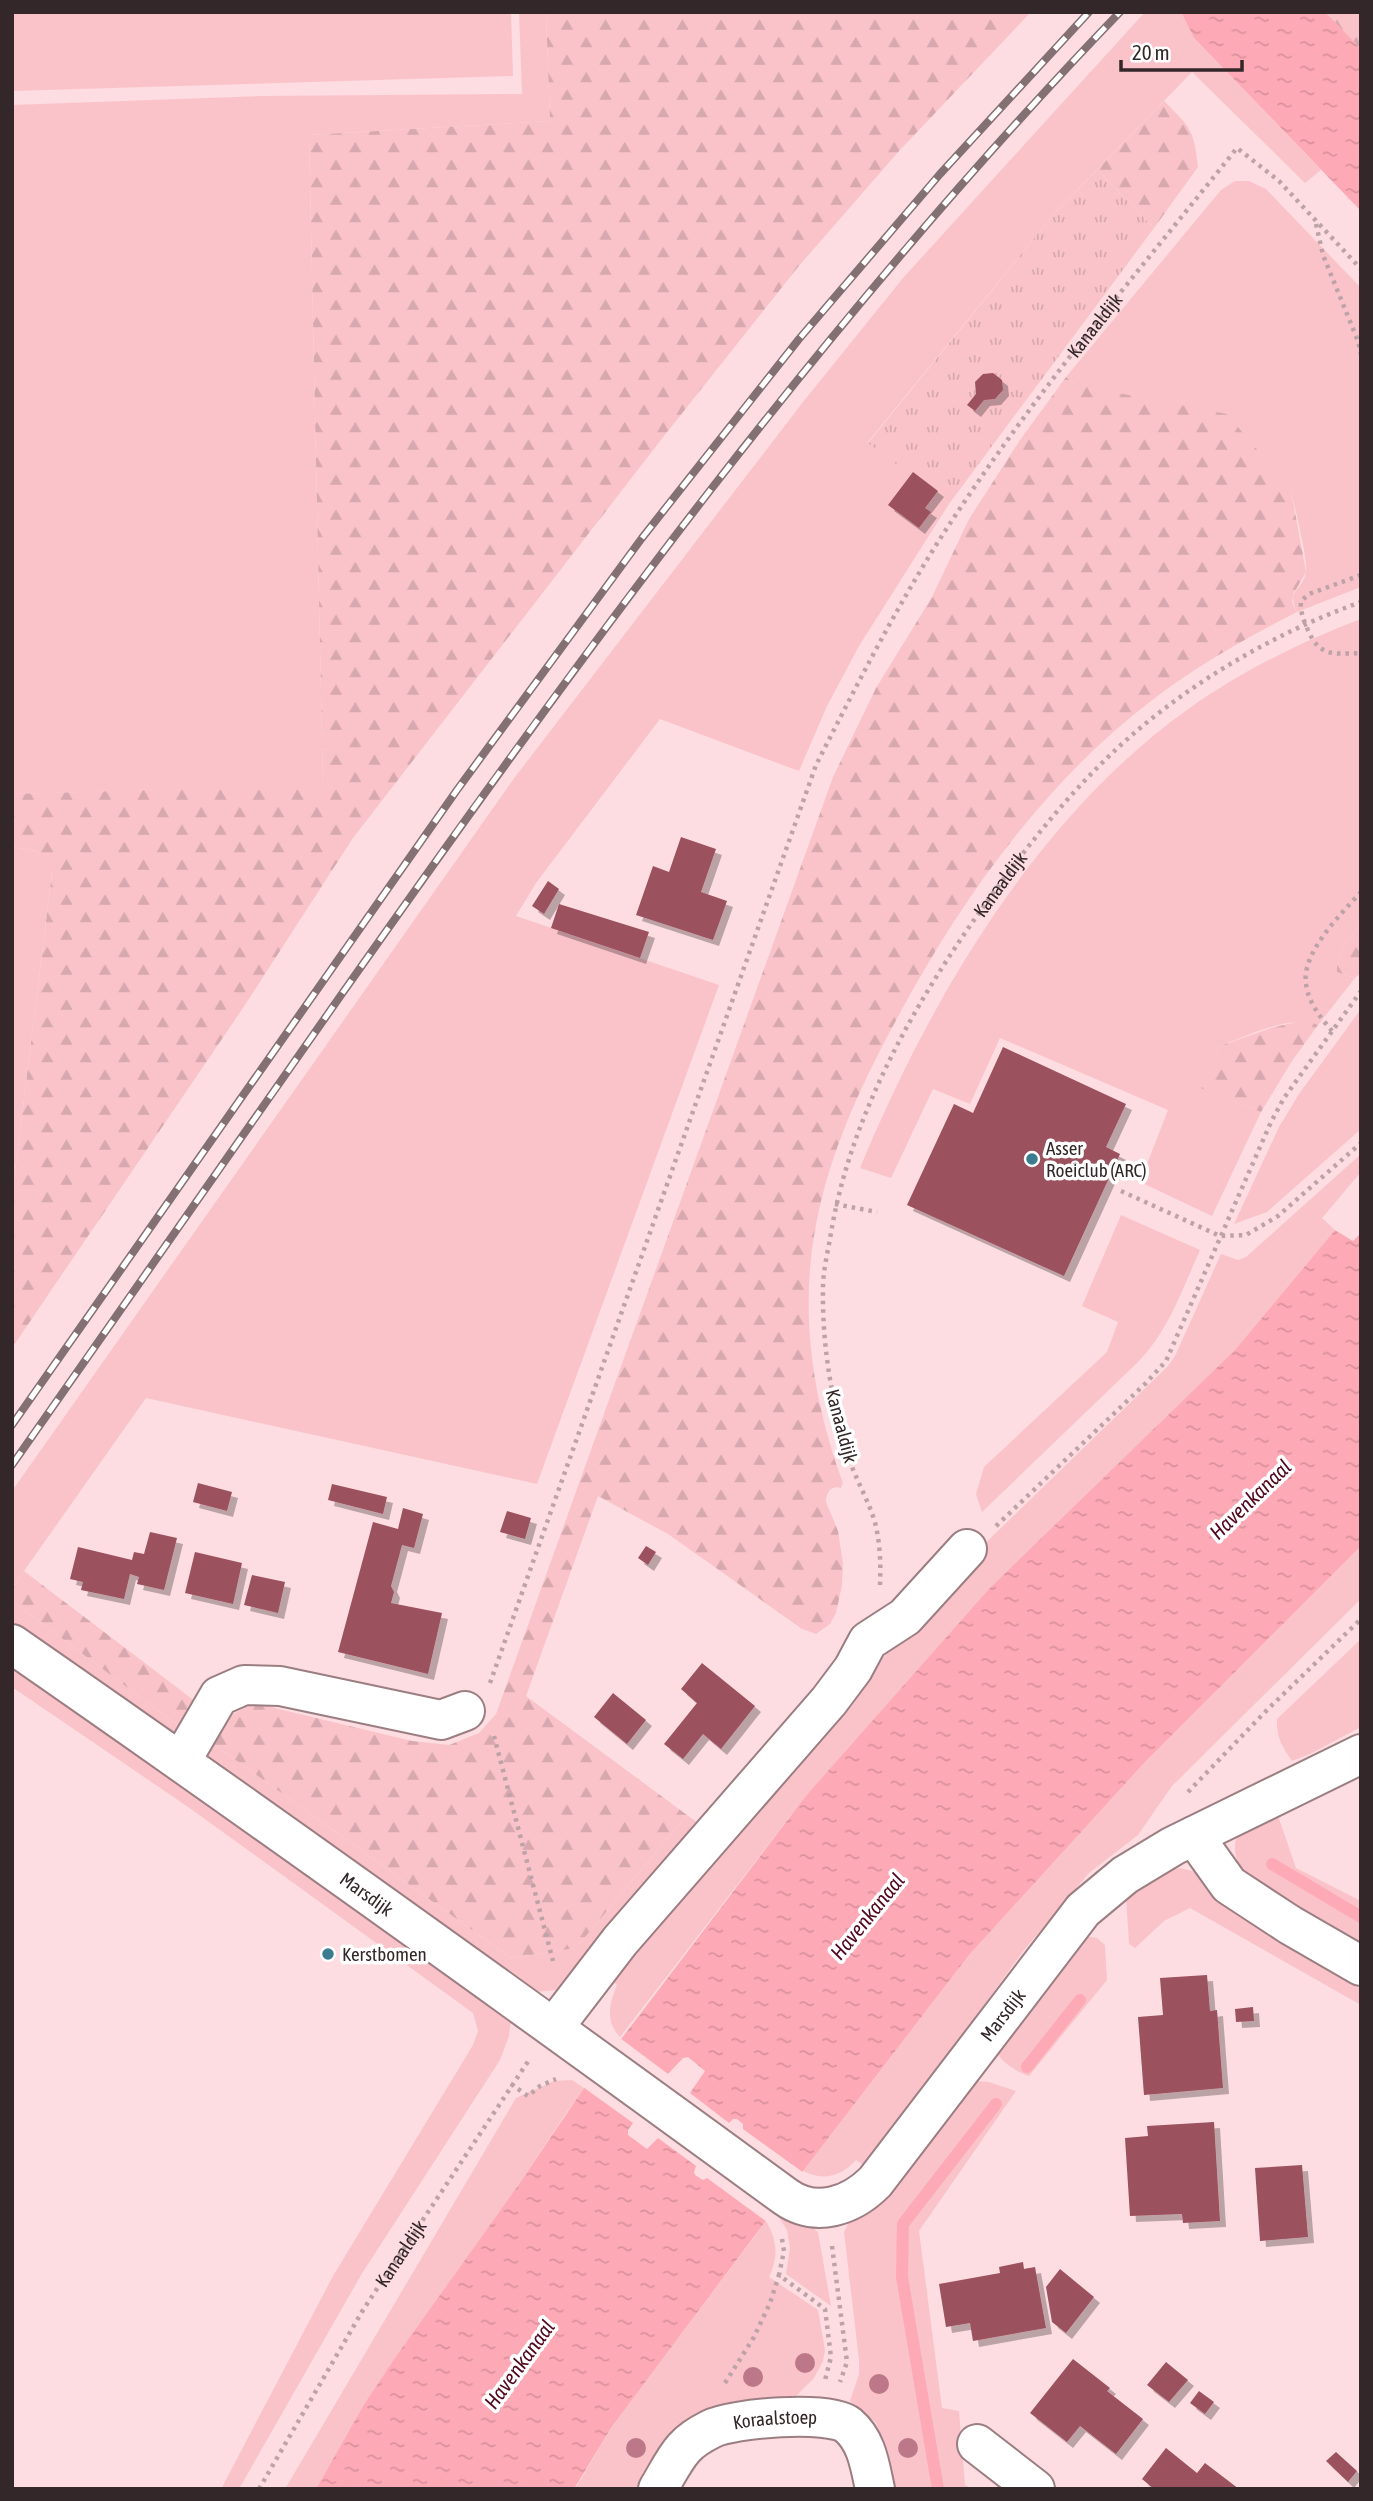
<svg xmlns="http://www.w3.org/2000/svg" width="1373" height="2501" viewBox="0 0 1373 2501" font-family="'Asap Condensed',sans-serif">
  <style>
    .green { fill: #fac3ca }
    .forest { fill: url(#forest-firs) }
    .park { fill: url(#park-tufts) }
    .water { fill: url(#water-ripples) }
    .pier { fill: #fddde1 }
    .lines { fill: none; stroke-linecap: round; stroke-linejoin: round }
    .stream { stroke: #fea9b6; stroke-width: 12 }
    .building { fill: #9c515f; filter: url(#shadow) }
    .minor-casing { stroke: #9b7e82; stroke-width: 42 }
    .path { stroke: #bda3a7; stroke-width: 4.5; stroke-dasharray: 3.5 5; stroke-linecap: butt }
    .minor { stroke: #fff; stroke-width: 38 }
    .rail-casing { stroke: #837072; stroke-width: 8 }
    .rail { stroke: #fff; stroke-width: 5; stroke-dasharray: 16; stroke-linecap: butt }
    .tree { fill: #bc7888 }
    .poi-dot { fill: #3b7c8f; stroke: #fff; stroke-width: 2.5 }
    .labels { text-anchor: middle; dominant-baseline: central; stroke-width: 7; stroke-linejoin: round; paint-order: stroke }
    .street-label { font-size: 19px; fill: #332729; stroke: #fff }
    .poi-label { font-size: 19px; fill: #332729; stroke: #fff; text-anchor: start }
    .water-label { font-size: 21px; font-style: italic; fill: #51071e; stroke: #fff }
  </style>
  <defs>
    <pattern id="forest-firs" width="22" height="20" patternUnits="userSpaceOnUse" patternTransform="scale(1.75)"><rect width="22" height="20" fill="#fac3ca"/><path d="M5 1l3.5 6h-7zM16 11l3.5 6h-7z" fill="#d7a8ae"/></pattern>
    <pattern id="park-tufts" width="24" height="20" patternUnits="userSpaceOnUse" patternTransform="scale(1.75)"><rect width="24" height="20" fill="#fac3ca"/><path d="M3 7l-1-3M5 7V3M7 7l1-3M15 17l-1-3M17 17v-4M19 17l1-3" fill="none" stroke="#d7a8ae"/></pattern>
    <pattern id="water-ripples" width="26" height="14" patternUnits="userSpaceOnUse" patternTransform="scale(1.75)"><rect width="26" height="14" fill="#fea9b6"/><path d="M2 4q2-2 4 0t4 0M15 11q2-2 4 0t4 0" fill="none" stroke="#da919c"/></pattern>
    <filter id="shadow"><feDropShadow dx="6" dy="6" stdDeviation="0" flood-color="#0004"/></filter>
  </defs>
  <rect width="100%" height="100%" fill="#fddde1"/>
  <!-- green -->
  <g class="green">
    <path d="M12,12h499l2,64 -501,15z"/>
    <path d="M519,12h27l4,109 -241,14 14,651 -311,8v-689l250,-9 260,-2z"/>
    <path d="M1145,12h36l13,26 127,132 -16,13 -113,-111 -139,143 -185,227 81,62 -90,142 -32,60 -28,65 -139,-52 -124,164 -20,33 203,69 -182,499 -391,-86 -134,190v-97l503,-714 288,-375 100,-124z"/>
    <path d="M1235,181h14l17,8 95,99v299l-64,25c-11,-22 6,-22 9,-40 2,-13 -12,-67 -15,-82l-215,-105 -10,-8 155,-187z"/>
    <path d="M1361,619v306c-13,13 -25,29 -24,47l18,6 -37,47c-30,-10 -69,10 -98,21l-21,41 62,25 -49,104 -72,-34 28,-72 -168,-72 -30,66 -37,-15 -42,89 -31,-10c70,-169 176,-350 327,-458 53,-38 113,-68 174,-91z"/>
    <path d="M12,847l25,4 15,21 -40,324z"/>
    <path d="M1361,1009v120l-94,83 -33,12 45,-97 20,-33z"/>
    <path d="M1361,1154v18l-39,46 13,12 -100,120 -430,447 -185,240c-15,-16 -11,-33 -3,-52l-10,-9 361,-416 200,-194 7,-10 46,-102 17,6 8,-3z"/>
    <path d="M1121,1215l79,35c-18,40 -32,82 -63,113l-155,149 -6,-18 8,-27 123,-115 11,-30 -36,-16z"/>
    <path d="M1361,1546v53l-189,187 -34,49 -49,38 -65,77 -158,217 -10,-7c-15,17 -34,21 -53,11l166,-216 176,-193z"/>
    <path d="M12,1601l168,126 -11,13 -157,-118z"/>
    <path d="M1361,1639v88l-51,27 -18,7c-10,-15 -16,-24 -15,-42z"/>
    <path d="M12,1659l499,361 -2,16 -9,24 -139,215 -122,214h-18l112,-213 140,-231 5,-14 -5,-18 -282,-204 -179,-122z"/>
    <path d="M212,1743l299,215 65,-10 111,-133 14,10 -129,156 -16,9 -21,2 -334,-231z"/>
    <path d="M1277,1813l19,55 65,33v48l-113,-68c-11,-17 -22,-39 -2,-56 7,-6 22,-9 31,-12z"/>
    <path d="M1179,1868l18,4 16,22 33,26 115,69v16l-171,-97 -26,13 -29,27 -6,-4 -3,-48 36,-23z"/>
    <path d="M1085,1936l12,2 8,7 2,35 -78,96c-16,-6 -25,-12 -35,-27z"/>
    <path d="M572,2080l12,8c-24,33 -46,68 -69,102 -70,98 -140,194 -199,299h-31l231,-391 38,-17z"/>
    <path d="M974,2081l15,1 27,9 -97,140 23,177 17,3 6,74 7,4h-78l-5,-32 -13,-34 -26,-22 9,-27v-14l-15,-128 6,-12z"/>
    <path d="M776,2213l35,13 7,6 13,74 -45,-32 4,-26 -3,-18z"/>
    <path d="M766,2221c11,19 13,35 3,56l49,33 7,40 -2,11 -9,17 -18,18 -74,9 -20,6 -29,23 -35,55h-63l36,-61z"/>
  </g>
  <!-- forest -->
  <g class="forest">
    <path d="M546,12h485l-131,138 -102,117 -134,169 -311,402 -110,170 -231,340v-152l40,-323 -15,-22 -25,-4v-53l311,-9 -14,-650 241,-14z"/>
    <path d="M1330,12h31v37l-34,-34z"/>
    <path d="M1164,101c26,26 30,28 34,66l-44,61 -57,-58z"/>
    <path d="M1066,377l10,8 151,29 64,76 15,82 -12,21 -2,9 5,10c-51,26 -101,54 -146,89 -110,84 -194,204 -258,325 -34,63 -64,129 -77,199 -17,88 -3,176 27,258l-2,5c-10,-3 -15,5 -15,14l12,29 5,32 -1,22 -6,28 -6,11 -14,10 -14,-5 -134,-95 -70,-38 -72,200 161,119 -111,133 -65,10 -299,-215 21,-29 21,-11 158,38 37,4 30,-12 17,-19 337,-937 43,-89 56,-91 37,-78 51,-79z"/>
    <path d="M1361,925v48l-6,5 -18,-6c-1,-18 11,-34 24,-47z"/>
    <path d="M1305,1020l13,5 -26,36 -31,51 -63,-25 22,-41 51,-18z"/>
    <path d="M24,1571l172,131 -16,25 -168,-126v-13z"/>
  </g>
  <!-- park -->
  <path class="park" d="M1097,170l57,58 -205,276 -81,-61 185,-228z"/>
  <!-- water -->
  <g class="water">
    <path d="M1181,12h144l36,37v162l-167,-173z"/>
    <path d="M1335,1230l18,11 8,-8v313l-216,216 -176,193 -166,216 -192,257 -37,61h-258l49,-86 30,-45 122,-171 67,-99 221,-291 184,-208 246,-239z"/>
  </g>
  <!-- pier -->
  <path class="pier" d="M620,2038l48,36 15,-16 5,-1 17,14 -15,22 39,30 4,-4h4l6,5v5l61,44 -37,49 -60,-44 -4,2 -8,-5 -1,-3 2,-6 -38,-28 -11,11 -19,-14v-5l5,-7 -50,-36z"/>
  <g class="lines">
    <!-- stream -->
    <g class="stream">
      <path d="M1272,1864l89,53"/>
      <path d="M1027,2067l53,-67"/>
      <path d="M938,2489l-36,-212 1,-53 93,-120"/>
    </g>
  </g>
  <!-- building -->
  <g class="building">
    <path d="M993,373l9,7 1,10 -8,9 -11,1 -9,11 -8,-6 9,-11 -1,-12 8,-8z"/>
    <path d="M913,472l25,19 -13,17 6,4 -12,16 -31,-23z"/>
    <path d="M681,837l35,12 -15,43 26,9 -14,39 -77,-25 17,-49 16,6z"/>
    <path d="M548,881l11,8 -15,25 -12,-8z"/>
    <path d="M559,904l90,28 -9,26 -89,-30z"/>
    <path d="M1003,1047l123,57 -20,43 14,7 -56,122 -157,-71 47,-101 19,9z"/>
    <path d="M198,1483l34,9 -5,19 -34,-9z"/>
    <path d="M332,1484l55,13 -4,17 -55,-14z"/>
    <path d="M403,1508l20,6 -9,34 -12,-3 -11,41 3,6 -3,11 51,10 -14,61 -90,-22 35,-130 25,7z"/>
    <path d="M507,1511l24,7 -6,21 -25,-7z"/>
    <path d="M150,1532l27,6 -13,52 -27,-6 2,-7 -9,-3 -6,25 -43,-9 2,-8 -13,-3 8,-32 54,13 2,-8 10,2z"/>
    <path d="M646,1546l10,6 -8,13 -10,-7z"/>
    <path d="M195,1552l47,11 -9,41 -48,-11z"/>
    <path d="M252,1575l33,7 -7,31 -34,-8z"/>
    <path d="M702,1663l53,43 -34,43 -18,-15 -20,25 -19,-15 33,-41 -16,-14z"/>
    <path d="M613,1693l33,27 -19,24 -33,-27z"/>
    <path d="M1207,1975l3,36 7,-1 6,78 -79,7 -6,-78 25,-2 -3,-37z"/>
    <path d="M1253,2007l1,14 -18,1 -1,-13z"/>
    <path d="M1214,2122l6,99 -37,2 -1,-9 -52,2 -5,-78 23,-2 -1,-10z"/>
    <path d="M1302,2165l6,72 -48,4 -5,-73z"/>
    <path d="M1023,2262l1,7 11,-2 11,61 -73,13 -3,-18 -24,4 -7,-43 61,-11 -1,-6z"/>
    <path d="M1060,2269l34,28 -28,36 -14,-11 -6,-35z"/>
    <path d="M1073,2359l37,29 -3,3 36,28 -27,35 -36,-28 -13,16 -37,-29z"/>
    <path d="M1166,2362l22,18 -19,22 -22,-17z"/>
    <path d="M1199,2391l15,11 -9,12 -15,-11z"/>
    <path d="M1166,2448l31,25 8,-10 34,26h-85l-12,-10z"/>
    <path d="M1336,2452l21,19 -9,11 -22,-21z"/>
  </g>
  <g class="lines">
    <defs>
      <g id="minor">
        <path id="s4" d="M12,1644c261,181 518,366 774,553 30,21 65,9 89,-15l208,-272 42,-35 48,-29 188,-92"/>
        <path d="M181,1761l38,-65 25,-11 36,1 161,34 24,-9"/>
        <path d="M1194,1836l35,49 61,40 71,41"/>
        <path d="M554,2027l66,-86 209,-240 24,-32 15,-28 37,-24 62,-68"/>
        <path d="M977,2444l58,45"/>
        <path id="s5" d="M658,2489c8,-13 16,-30 26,-41 6,-7 19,-15 27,-19 21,-11 119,-19 137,-4 19,16 22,41 27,64"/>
      </g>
    </defs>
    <!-- minor casing -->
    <use href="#minor" class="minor-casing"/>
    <!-- path -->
    <g class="path">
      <path d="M1316,224l7,31 35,86 3,14"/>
      <path d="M1361,575l-52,19 -8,7c-1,9 2,18 6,27 12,29 25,26 54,25"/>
      <path d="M1332,1031c-11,-13 -24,-29 -26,-47 -5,-31 35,-70 55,-92"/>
      <path d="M1121,1191l99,45 26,-1 32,-19 83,-73"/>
      <path d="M835,1204l42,8"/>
      <path d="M996,1526l150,-143 20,-22 105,-239 13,-24 77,-107"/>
      <path id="s1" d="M880,1585c1,-21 0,-46 -6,-66 -8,-24 -21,-45 -28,-69 -15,-53 -24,-107 -23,-162 0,-16 4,-33 7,-49 19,-123 87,-241 159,-340 44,-61 92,-121 150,-170 64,-54 143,-99 222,-127"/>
      <path id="s2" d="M490,1683l326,-918c44,-86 88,-174 143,-255 84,-127 183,-243 278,-362l42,33 82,88"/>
      <path d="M494,1736l59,225"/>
      <path d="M1188,1792l80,-83 93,-90"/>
      <path d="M511,2084l17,12 12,-10 16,-7"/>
      <path d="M782,2239l2,12 -5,24 46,34 6,48 -6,23"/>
      <path d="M832,2246l15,116 -7,20"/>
      <path d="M725,2383l29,-46 16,-34 9,-28"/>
      <path id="s3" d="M259,2489l104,-179 166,-250"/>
    </g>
    <!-- minor -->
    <use href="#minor" class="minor"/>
    <defs>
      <g id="rail">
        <path d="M12,1425l445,-635 185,-252 157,-199 141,-165 149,-162"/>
        <path d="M12,1465c109,-156 218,-311 327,-467 242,-344 489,-683 781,-986"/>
      </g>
    </defs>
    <!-- rail casing -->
    <use href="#rail" class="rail-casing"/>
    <!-- rail -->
    <use href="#rail" class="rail"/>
  </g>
  <!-- trees -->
  <g class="tree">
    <circle cx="805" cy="2363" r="10"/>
    <circle cx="753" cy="2377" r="10"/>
    <circle cx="879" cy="2384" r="10"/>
    <circle cx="636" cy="2448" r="10"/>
    <circle cx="908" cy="2448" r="10"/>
  </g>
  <!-- markers -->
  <g class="poi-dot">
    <circle cx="1032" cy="1159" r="7"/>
    <circle cx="328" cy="1954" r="7"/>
  </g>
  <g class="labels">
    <!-- street labels -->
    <g class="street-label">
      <text stroke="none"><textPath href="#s2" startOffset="1496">Kanaaldijk</textPath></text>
      <text stroke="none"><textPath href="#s1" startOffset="752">Kanaaldijk</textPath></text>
      <text transform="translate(842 1426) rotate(75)">Kanaaldijk</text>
      <text stroke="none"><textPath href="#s4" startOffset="434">Marsdijk</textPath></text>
      <text stroke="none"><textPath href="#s4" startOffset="1260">Marsdijk</textPath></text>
      <text stroke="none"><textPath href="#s3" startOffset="275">Kanaaldijk</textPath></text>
      <text stroke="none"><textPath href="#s5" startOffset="147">Koraalstoep</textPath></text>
    </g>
    <!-- poi labels -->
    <g class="poi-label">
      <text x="1046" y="1148">Asser<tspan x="1046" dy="22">Roeiclub (ARC)</tspan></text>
      <text x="342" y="1954">Kerstbomen</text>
    </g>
    <!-- water labels -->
    <g class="water-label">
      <text transform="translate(1250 1499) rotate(-44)">Havenkanaal</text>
      <text transform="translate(867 1916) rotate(-51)">Havenkanaal</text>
      <text transform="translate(519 2364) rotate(-54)">Havenkanaal</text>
    </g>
  </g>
  <!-- border -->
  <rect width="1373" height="2501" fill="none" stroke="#332729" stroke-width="28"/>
  <!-- scale -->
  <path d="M1121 60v10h121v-10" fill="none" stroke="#332729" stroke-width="3.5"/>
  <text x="1132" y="60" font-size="21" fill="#332729" stroke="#ffffff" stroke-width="5" paint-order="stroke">20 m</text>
</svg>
